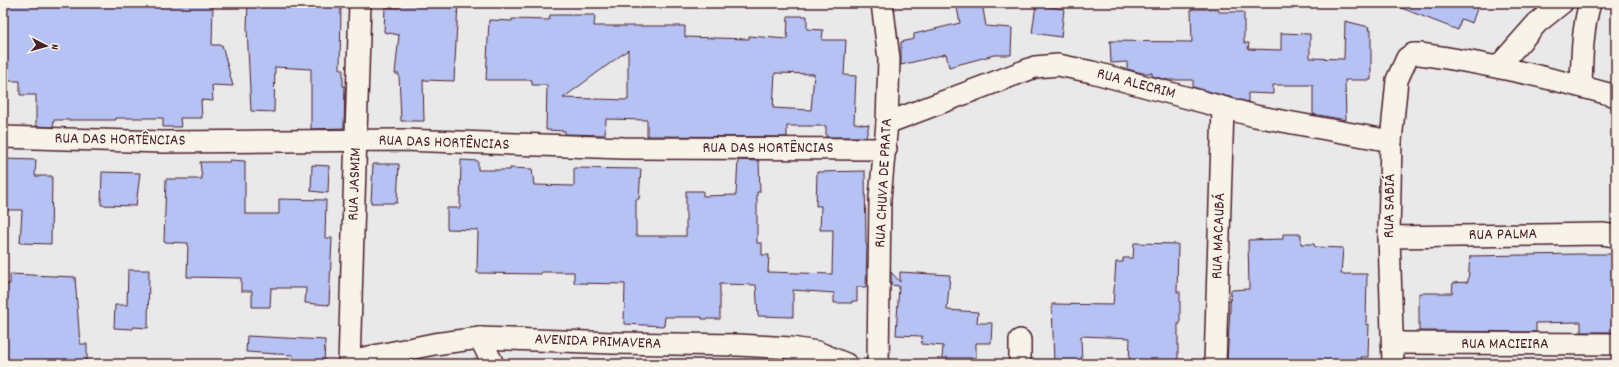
<svg xmlns="http://www.w3.org/2000/svg" width="1619" height="367" viewBox="0 0 1619 367" font-family="Dekko,sans-serif">
  <style>
    .building { fill: #b5c2f3; stroke: #4a1f2b; fill-rule: evenodd }
    .lines { fill: none; stroke-linecap: round; stroke-linejoin: round }
    .minor-casing { stroke: #4a1f2b; stroke-width: 24 }
    .minor { stroke: #f7f3e8; stroke-width: 21 }
    .labels { text-anchor: middle; dominant-baseline: central; stroke-width: 3; stroke-linejoin: round; paint-order: stroke }
    .street-label { font-size: 16px; fill: #4a1f2b; stroke: #f7f3e8 }
  </style>
  <rect width="100%" height="100%" fill="#eae9ea"/>
  <filter id="ink" filterUnits="userSpaceOnUse"><feTurbulence type="fractalNoise" baseFrequency=".025" numOctaves="2"/><feDisplacementMap in="SourceGraphic" scale="8" xChannelSelector="R" yChannelSelector="G"/><feConvolveMatrix kernelMatrix="1 2 1 2 8 2 1 2 1" color-interpolation-filters="sRGB"/></filter>
  <g filter="url(#ink)">
    <!-- building -->
    <g class="building">
      <path d="M3,3l118,1v-1h92l-1,42h10l11,41 -21,-1 1,16 -12,-1 1,18h-22l1,9h-18v-9h-47v2h-62l-1,7 -17,-1v-31h-16v-14h-17z"/>
      <path d="M248,3h93l-1,66h3v17h2l-1,42 -33,1v-60l-36,-2 -1,45 -23,-1 -4,-83z"/>
      <path d="M430,3l28,1 -4,77 -31,-1 1,41h-23l-2,-47h-4l4,-39 -15,-3 1,-25 14,1v-3l31,1z"/>
      <path d="M956,3h26l4,23 26,2 -1,27h-17l-45,12 -3,-13 -45,11v-23l13,-3v-5l46,-11z"/>
      <path d="M1391,3h88l-7,20 -11,-4 -3,11 -67,-26z"/>
      <path d="M1036,5l28,4 -3,28 -29,-4z"/>
      <path d="M1191,9h27l1,3h25v31h5l-1,6 33,1v-17l29,1v24l34,1 1,-38 24,6 -1,3h3v50h-26l1,40 -33,-6v-29h-40v9l-25,-1v9l-55,-15v-7h-25l-16,-4v-3h-10l-15,-4v-7l-16,1 -1,-22 82,1z"/>
      <path d="M550,15h45l-1,11h91v11l64,2v-3l38,3 1,-23h19v13l16,1 -1,10h24l-2,35 12,1 -2,47 15,2 -3,12h-40v-11h-39v11l-140,-1v-16l-41,-1 -1,16 -40,-1v-3l-19,-1 1,-45h-15v-5h-46l3,-60 23,1v-2l37,1zM628,50v50l-65,-2zM775,73l39,1 -3,36 -38,-2z"/>
      <path d="M3,159l33,1 -1,16h17l-1,68 -31,-1 2,-33h-19z"/>
      <path d="M230,160l15,1v53h34v-15l47,1 -1,38h7l-3,67 -24,-2 1,-15h-35l-1,19h-18v-16h-11v-13l-54,-1 1,-34 -24,-1 2,-63h36l-2,-17h30z"/>
      <path d="M461,160l17,1v9h32v-2l22,1 2,16 40,1v-18l67,1 -2,30h-3v37h50v-45h17v5l33,-1 2,-35 21,1 1,31h-3v51h5v12h7l-1,17 64,2 1,-44h-13l1,-24h-5l1,-34 48,-1 1,73 1,1 -1,42h-9v14h-5v2h-18v-10l-41,-3v27l-35,-1 -2,-31 -36,-1v35h-18v-2h-37l-1,9 -40,-2 1,-40 -51,-1v-11h-33v2l-64,-1 1,-43 -31,-1v-21h13z"/>
      <path d="M373,164h26l-2,39h-26z"/>
      <path d="M312,165l17,1 -1,27 -17,-2z"/>
      <path d="M102,172l38,1 -4,33 -35,-1z"/>
      <path d="M1283,234h18v10h13l1,3 28,1 -2,26h26l-1,51 3,-1 -1,33h-7v7h-134l4,-74 18,-1 -1,-49 35,-1z"/>
      <path d="M1134,243l44,1 -1,48h3v32h-2v40h-49l1,-26 -49,-2 1,28h-28l-2,-60 61,1 3,-43h7v-4h10z"/>
      <path d="M1579,254h37v78h-35v-10l-45,1v9l-117,-1v-38h33l1,-10 15,-1 2,-26z"/>
      <path d="M128,270h21l-1,58 -15,-1v2l-19,-1 1,-23h12z"/>
      <path d="M891,272l9,10v-10l50,3 -3,35 31,2 -1,11h15l-1,20h-15v15h-34l1,-12 -22,-2 1,-8 -26,-1 3,-49 -8,-1z"/>
      <path d="M10,274l65,3 5,67h7v16l-5,1 -1,3h-78v-80h7z"/>
      <path d="M247,336l78,4 -1,24h-32l1,-9 -47,-3z"/>
    </g>
    <g class="lines">
      <defs>
        <g id="minor">
          <path d="M1498,67l39,-44 25,-20"/>
          <path d="M1581,86c1,-28 1,-56 9,-83"/>
          <path d="M887,123l148,-56 23,-2 34,7 163,44 136,25"/>
          <path d="M3,137l159,5 241,-2 221,8 262,1"/>
          <path d="M1389,237l213,-3 14,2"/>
          <path d="M480,338l13,26"/>
          <path d="M1393,343l223,1"/>
          <path d="M349,361l85,-17 46,-6 133,5 125,2 53,3 26,4 29,12"/>
          <path d="M349,364l11,-361"/>
          <path d="M878,364l2,-166 7,-75 2,-64 -7,-56"/>
          <path d="M1020,364v-24"/>
          <path d="M1215,364l8,-256"/>
          <path d="M1393,364l-4,-127 2,-96 6,-61 10,-22 6,-4h7c66,9 132,24 196,42"/>
        </g>
      </defs>
      <!-- minor casing -->
      <use href="#minor" class="minor-casing"/>
      <!-- minor -->
      <use href="#minor" class="minor"/>
    </g>
  </g>
  <g class="labels">
    <!-- street labels -->
    <g class="street-label">
      <text transform="translate(1136 84) rotate(15)">RUA ALECRIM</text>
      <text transform="translate(120 140) rotate(1)">RUA DAS HORTÊNCIAS</text>
      <text transform="translate(444 143) rotate(2)">RUA DAS HORTÊNCIAS</text>
      <text x="768" y="148">RUA DAS HORTÊNCIAS</text>
      <text transform="translate(884 183) rotate(-87)">RUA CHUVA DE PRATA</text>
      <text transform="translate(355 184) rotate(-88)">RUA JASMIM</text>
      <text transform="translate(1390 206) rotate(-89)">RUA SABIÁ</text>
      <text transform="translate(1503 235) rotate(-1)">RUA PALMA</text>
      <text transform="translate(1219 236) rotate(-88)">RUA MACAUBÁ</text>
      <text transform="translate(598 342) rotate(2)">AVENIDA PRIMAVERA</text>
      <text x="1505" y="344">RUA MACIEIRA</text>
    </g>
  </g>
  <!-- margin -->
  <rect width="1619" height="367" fill="none" stroke="#f7f3e8" stroke-width="16"/>
  <rect x="8" y="8" width="1603" height="351" fill="none" stroke="#4a1f2b" stroke-width="1.5" filter="url(#ink)"/>
  <!-- north arrow -->
  <g transform="translate(46 46) rotate(96)" stroke="#f7f3e8" stroke-width="3" paint-order="stroke">
  <path d="M0-3L7 15L0 10L-7 15Z" fill="#4a1f2b"/>
  <text y="-6" font-size="11" font-weight="bold" text-anchor="middle" fill="#4a1f2b">N</text>
  </g>
</svg>
